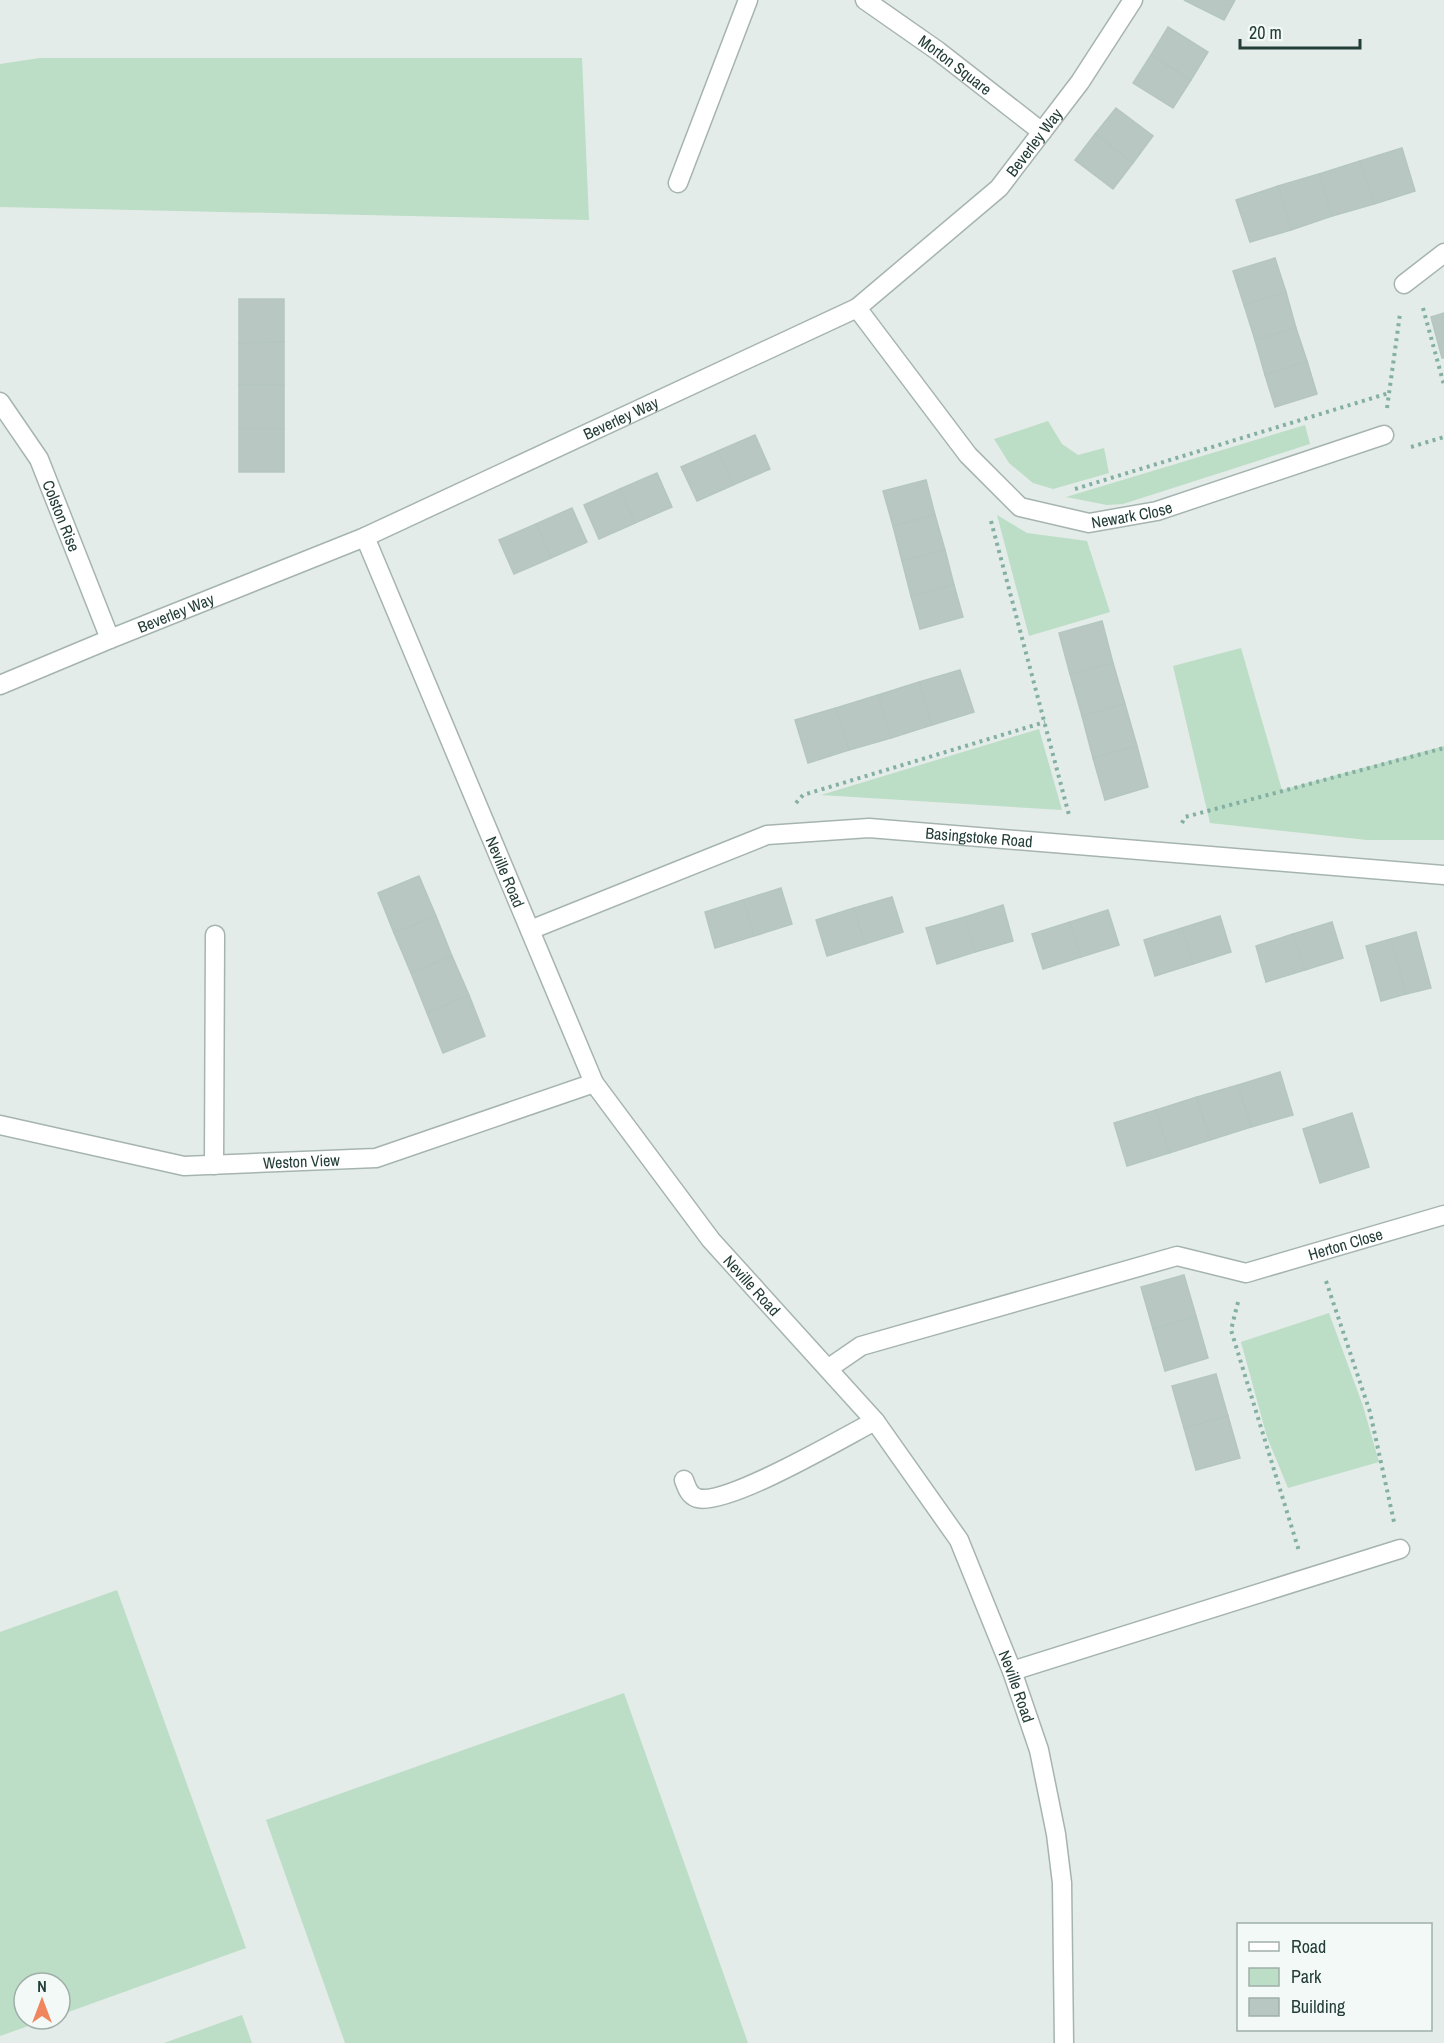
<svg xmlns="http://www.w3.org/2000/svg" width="1444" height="2043" viewBox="0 0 1444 2043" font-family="'Archivo Narrow',sans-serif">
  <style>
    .green { fill: #bcddc6 }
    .building { fill: #b8c7c2; stroke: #b5c6c0; stroke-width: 1.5 }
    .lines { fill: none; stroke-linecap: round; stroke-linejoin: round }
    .minor-casing { stroke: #a6b4af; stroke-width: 21 }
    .path { stroke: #84afa3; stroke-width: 4; stroke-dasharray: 3 4.5; stroke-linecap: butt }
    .minor { stroke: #fff; stroke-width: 18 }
    .labels { text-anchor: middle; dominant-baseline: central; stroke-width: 4.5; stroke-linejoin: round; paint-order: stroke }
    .street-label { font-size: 16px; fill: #233d37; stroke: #f3f9f6 }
  </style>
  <rect width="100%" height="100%" fill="#e3ece8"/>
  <!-- green -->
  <g class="green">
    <path d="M40,58h542l7,162 -589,-13v-143z"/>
    <path d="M1048,421l14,23 16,11 26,-7 5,25 -56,16 -20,-6 -24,-20 -15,-24z"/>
    <path d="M1305,425l5,19 -187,60 -16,1 -41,-8z"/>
    <path d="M997,515l30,18 60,8 23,71 -81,24z"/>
    <path d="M1241,648l41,142 162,-44v94h-77l-157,-17 -37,-157z"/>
    <path d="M1039,729l23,81 -241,-15z"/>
    <path d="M1329,1313l34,93 16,56 -91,26 -21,-51 -26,-95z"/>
    <path d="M117,1590l129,358 -186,67v-32h-36v36h24l-48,17v-404z"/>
    <path d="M624,1693l124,350h-403l-79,-223z"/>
    <path d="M242,2015l10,28h-88z"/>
  </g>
  <!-- building -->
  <g class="building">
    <path d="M1184,0h51l-11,20z"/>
    <path d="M1168,27l40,25 -17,28 -40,-25z"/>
    <path d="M1151,55l40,25 -18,28 -40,-25z"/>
    <path d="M1116,108l37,28 -20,27 -38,-29z"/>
    <path d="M1095,134l38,29 -20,26 -38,-29z"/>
    <path d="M1402,148l13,43 -41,13 -14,-43z"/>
    <path d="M1360,161l14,43 -42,12 -13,-42z"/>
    <path d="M1319,174l13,42 -41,14 -13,-44z"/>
    <path d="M1278,186l13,44 -41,12 -14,-42z"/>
    <path d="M1275,258l11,34 -42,13 -11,-34z"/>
    <path d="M1286,292l10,36 -41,12 -11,-35z"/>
    <path d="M239,299h45v43l-45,1z"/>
    <path d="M1444,313v45h-2l-11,-41z"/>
    <path d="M1296,328l11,33 -42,14 -10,-35z"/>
    <path d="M284,342v43h-45v-42z"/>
    <path d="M1307,361l10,33 -42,13 -10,-32z"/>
    <rect x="239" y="385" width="45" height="44"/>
    <rect x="239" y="429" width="45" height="43"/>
    <path d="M755,435l15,34 -37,16 -15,-34z"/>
    <path d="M718,451l15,34 -36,16 -16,-34z"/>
    <path d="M657,473l15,34 -37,16 -15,-34z"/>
    <path d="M926,480l9,35 -42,11 -10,-35z"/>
    <path d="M620,489l15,34 -36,16 -15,-34z"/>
    <path d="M572,508l15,34 -36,16 -15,-34z"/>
    <path d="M935,515l10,35 -43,11 -9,-35z"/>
    <path d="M536,524l15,34 -37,16 -15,-34z"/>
    <path d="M945,550l9,35 -43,11 -9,-35z"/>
    <path d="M954,585l9,32 -43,12 -9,-33z"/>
    <path d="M1102,621l11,42 -43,11 -11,-41z"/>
    <path d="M1113,663l12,41 -43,12 -12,-42z"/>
    <path d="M960,670l14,42 -42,13 -13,-43z"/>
    <path d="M919,682l13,43 -41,13 -13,-43z"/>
    <path d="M878,695l13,43 -42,12 -13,-42z"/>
    <path d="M1125,704l12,42 -44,12 -11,-42z"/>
    <path d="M836,708l13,42 -41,13 -13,-43z"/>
    <path d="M1137,746l11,41 -43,13 -12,-42z"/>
    <path d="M419,876l17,40 -42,17 -16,-40z"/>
    <path d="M781,888l11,36 -38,12 -11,-36z"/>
    <path d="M892,897l11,35 -38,12 -11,-36z"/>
    <path d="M743,900l11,36 -39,12 -10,-36z"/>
    <path d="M1003,905l10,36 -38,11 -10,-35z"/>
    <path d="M854,908l11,36 -38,12 -11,-36z"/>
    <path d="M1108,910l11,35 -38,12 -11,-35z"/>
    <path d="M436,916l16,40 -41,17 -17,-40z"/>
    <path d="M1220,916l11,36 -38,12 -11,-36z"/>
    <path d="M965,917l10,35 -38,12 -11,-36z"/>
    <path d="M1070,922l11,35 -38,12 -11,-35z"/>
    <path d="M1332,922l11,36 -38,12 -12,-36z"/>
    <path d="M1182,928l11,36 -38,12 -11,-36z"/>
    <path d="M1416,932l15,56 -25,6 -15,-55z"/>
    <path d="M1293,934l12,36 -39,12 -10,-36z"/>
    <path d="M1391,939l15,55 -25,7 -15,-55z"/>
    <path d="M452,956l17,39 -42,18 -16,-40z"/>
    <path d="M469,995l16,41 -42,17 -16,-40z"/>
    <path d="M1280,1072l13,43 -42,12 -13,-42z"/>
    <path d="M1238,1085l13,42 -41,13 -13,-43z"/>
    <path d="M1197,1097l13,43 -41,13 -13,-43z"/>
    <path d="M1156,1110l13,43 -42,13 -13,-43z"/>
    <path d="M1352,1113l17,54 -49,16 -17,-54z"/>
    <path d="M1184,1275l12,41 -43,13 -12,-42z"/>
    <path d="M1196,1316l12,42 -43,13 -12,-42z"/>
    <path d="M1216,1374l12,42 -44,12 -12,-42z"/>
    <path d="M1228,1416l12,42 -44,12 -12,-42z"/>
  </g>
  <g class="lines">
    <defs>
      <g id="minor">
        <path id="s1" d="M865,0l73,51 104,81"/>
        <path d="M678,183l70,-183"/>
        <path d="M1404,284l40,-31"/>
        <path id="s2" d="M857,308l111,147 52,52 69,16 68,-12 227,-76"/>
        <path id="s3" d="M0,402l39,57 71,180"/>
        <path id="s4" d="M365,537l229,546 117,157 164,181 84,119 53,131 27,79 17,84 6,49 2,160"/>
        <path id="s5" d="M0,685l110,-46 255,-102 492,-229 142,-120 81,-106 53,-82"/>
        <path id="s6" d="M530,930l237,-95 102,-7 575,47"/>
        <path id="s7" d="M0,1125l184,41 192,-8 218,-75"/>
        <path d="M214,1165l1,-230"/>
        <path id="s8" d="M829,1368l32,-22 316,-90 69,17 198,-58"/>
        <path d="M684,1480c3,8 5,15 13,18 29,9 147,-61 178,-77"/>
        <path d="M1012,1671l388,-122"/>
      </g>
    </defs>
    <!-- minor casing -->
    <use href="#minor" class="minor-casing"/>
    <!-- path -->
    <g class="path">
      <path d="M1423,308l21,77"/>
      <path d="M1387,408l13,-94"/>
      <path d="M1411,447l33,-10"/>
      <path d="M1075,489l314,-96"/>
      <path d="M991,521l78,294"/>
      <path d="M796,803l7,-8 242,-73"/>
      <path d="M1182,823l3,-6 259,-69"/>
      <path d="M1326,1281l44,131 24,110"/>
      <path d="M1238,1302l-7,28 68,221"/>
    </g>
    <!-- minor -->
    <use href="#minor" class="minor"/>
  </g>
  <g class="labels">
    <!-- street labels -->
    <g class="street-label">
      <text stroke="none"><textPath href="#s1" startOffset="111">Morton Square</textPath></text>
      <text stroke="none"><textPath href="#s5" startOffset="1180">Beverley Way</textPath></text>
      <text stroke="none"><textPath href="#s5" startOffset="676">Beverley Way</textPath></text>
      <text stroke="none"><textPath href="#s2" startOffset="372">Newark Close</textPath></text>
      <text stroke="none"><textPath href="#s3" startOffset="130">Colston Rise</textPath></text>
      <text stroke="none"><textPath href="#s5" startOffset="190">Beverley Way</textPath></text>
      <text stroke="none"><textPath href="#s6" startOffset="468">Basingstoke Road</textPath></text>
      <text stroke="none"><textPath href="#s4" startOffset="363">Neville Road</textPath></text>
      <text stroke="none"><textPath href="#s7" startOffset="306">Weston View</textPath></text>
      <text stroke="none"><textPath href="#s8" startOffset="542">Herton Close</textPath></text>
      <text stroke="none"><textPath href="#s4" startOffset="849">Neville Road</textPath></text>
      <text stroke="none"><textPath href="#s4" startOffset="1335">Neville Road</textPath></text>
    </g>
  </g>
  <!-- legend -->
  <rect x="1237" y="1923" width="195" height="108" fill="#f3f9f6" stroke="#a0aeaa" stroke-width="1.5"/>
  <rect x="1249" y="1942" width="30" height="9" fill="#ffffff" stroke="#a0aeaa" stroke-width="1.5"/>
  <text x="1291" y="1953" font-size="18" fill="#233d37">Road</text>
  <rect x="1249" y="1968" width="30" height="18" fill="#bcddc6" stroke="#a0aeaa" stroke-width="1.5"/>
  <text x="1291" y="1983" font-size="18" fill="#233d37">Park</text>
  <rect x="1249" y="1998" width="30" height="18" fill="#b8c7c2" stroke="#a0aeaa" stroke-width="1.5"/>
  <text x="1291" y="2013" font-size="18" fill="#233d37">Building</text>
  <!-- north arrow -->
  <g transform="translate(42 2001)"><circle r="28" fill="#f3f9f6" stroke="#a0aeaa" stroke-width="1.5"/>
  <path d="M0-4.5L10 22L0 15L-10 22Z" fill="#ef865e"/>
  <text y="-9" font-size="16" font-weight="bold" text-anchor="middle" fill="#233d37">N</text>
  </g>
  <!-- scale -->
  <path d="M1240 39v9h120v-9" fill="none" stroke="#233d37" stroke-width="3"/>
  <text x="1249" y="39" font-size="18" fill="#233d37" stroke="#f3f9f6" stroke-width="4.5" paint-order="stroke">20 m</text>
</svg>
